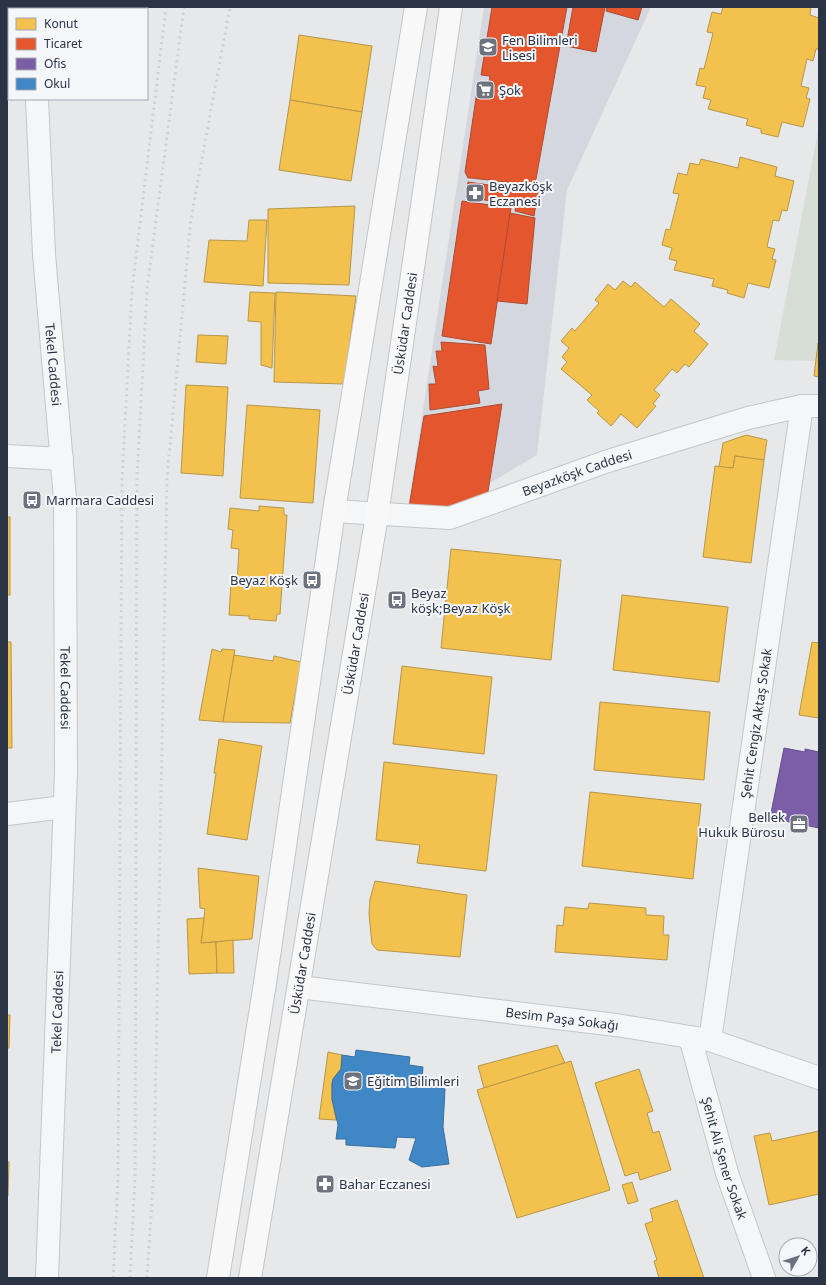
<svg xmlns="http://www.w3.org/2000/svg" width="826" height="1285" viewBox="0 0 826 1285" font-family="'Noto Sans',sans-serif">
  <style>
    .built { fill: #d4d7dd }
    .green { fill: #d6ded6 }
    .homes { fill: #f2c14e; stroke: #b6974b }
    .shops { fill: #e4572e; stroke: #ac4c35 }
    .offices { fill: #7b5ea7; stroke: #63518a }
    .schools { fill: #3f88c5; stroke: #396f9f }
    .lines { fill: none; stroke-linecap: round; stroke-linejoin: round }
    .minor-casing { stroke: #c4c6c8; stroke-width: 24 }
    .tertiary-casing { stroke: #c4c6c8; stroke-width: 24 }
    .primary-casing { stroke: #c2c5c8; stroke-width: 24 }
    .minor { stroke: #f5f6f7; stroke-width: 22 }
    .tertiary { stroke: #f5f6f7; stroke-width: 22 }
    .primary { stroke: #f8f8f8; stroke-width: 22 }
    .rail { stroke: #cecfd2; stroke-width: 3; stroke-dasharray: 2 4; stroke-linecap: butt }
    .labels { text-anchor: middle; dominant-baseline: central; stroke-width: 4; stroke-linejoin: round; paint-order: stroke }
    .poi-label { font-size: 13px; fill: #2b3445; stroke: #f4f6f9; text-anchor: start }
    .street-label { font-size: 13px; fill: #2b3445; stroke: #f4f6f9 }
  </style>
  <rect width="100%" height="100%" fill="#e6e8ea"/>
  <!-- built -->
  <path class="built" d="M484,7h167l-84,183 -30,265 -84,50 -44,-3z"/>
  <!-- green -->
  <path class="green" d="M819,126v235l-45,-1z"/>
  <!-- homes -->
  <g class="homes">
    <path d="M723,7h88l-1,8 9,3v31h-3l-3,12 -6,-2 -6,27 8,2 -3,10 4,1 -7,28 -21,-5 -4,15 -17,-4v-4l-15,-4 2,-6 -40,-10 3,-9 -8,-2 3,-11 -10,-2 4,-17 4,1 9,-36 -6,-1 5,-20 9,2z"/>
    <path d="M299,35l73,11 -10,66 -72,-12z"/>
    <path d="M290,100l72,12 -11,69 -72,-11z"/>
    <path d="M740,157l37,10 -2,9 19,5 -7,30 -5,-1 -3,11 -6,-1 -6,27 8,2 -3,10 4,1 -7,28 -21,-5 -4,15 -17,-5 1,-3 -16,-4 2,-7 -40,-9 3,-9 -8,-2 3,-11 -10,-3 4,-16 4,1 9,-36 -6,-1 5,-20 9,2 3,-12 9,2 2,-6 37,9z"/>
    <path d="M355,206l-6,79 -81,-2v-74z"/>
    <path d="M249,220h18l-4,66 -59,-4 5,-42 38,1z"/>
    <path d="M623,281l8,6 4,-5 29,25 7,-8 29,25 -6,7 14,13 -19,23 -4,-3 -8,9 -5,-4 -18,21 6,5 -7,9 3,2 -19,22 -16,-14 -10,12 -14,-13 2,-2 -12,-11 5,-5 -31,-26 6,-7 -5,-5 7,-9 -8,-7 11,-13 3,3 24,-28 -4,-3 13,-16 7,6z"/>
    <path d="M250,292l25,1 -3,75 -11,-3v-43l-13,-1z"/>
    <path d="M276,292l80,4 -12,88 -70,-2z"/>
    <path d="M198,335l30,1 -2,28 -30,-2z"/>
    <path d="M818,343h1v34l-5,-1z"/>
    <path d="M186,385l42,2 -5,89 -42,-3z"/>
    <path d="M247,405l73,5 -7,93 -73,-5z"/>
    <path d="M746,435l21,5 -3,20 -29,-4 -2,12 -14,-1 4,-24z"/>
    <path d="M735,456l29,4 -13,103 -48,-6 12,-91 18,2z"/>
    <path d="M259,506l25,2v7h3l-7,99h-3l-1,7 -27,-2v-3l-20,-1 2,-33 6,1 2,-34 -8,-1 2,-18 -5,-1 2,-21 29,3z"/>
    <rect x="7" y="517" width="3" height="78"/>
    <path d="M451,549l110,11 -10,100 -110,-12z"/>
    <path d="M622,595l106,12 -9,75 -106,-12z"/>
    <path d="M7,642h4l1,106h-5z"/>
    <path d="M812,642l7,1v75l-20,-3z"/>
    <path d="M212,649l9,3 1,-3 13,1 -12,72 -24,-2z"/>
    <path d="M234,655l39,6 1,-5 27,6 -11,61 -67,-1z"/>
    <path d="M402,666l90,11 -8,77 -91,-10z"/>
    <path d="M600,702l110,10 -6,68 -110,-10z"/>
    <path d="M219,739l43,7 -15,94 -40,-6 9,-61h-2z"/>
    <path d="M384,762l113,13 -11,96 -69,-8 3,-18 -44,-5z"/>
    <path d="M590,792l111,12 -8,75 -111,-13z"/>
    <path d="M198,868l61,8 -7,63 -51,4 4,-34 -5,-1z"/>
    <path d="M375,881l92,14 -7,62 -83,-7 -5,-6 -3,-30 1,-15z"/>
    <path d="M589,903l57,5v7l18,1 -1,19h6l-2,25 -112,-8 2,-27 6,1 2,-19 23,2z"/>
    <path d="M204,918l-3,25 15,-1 1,31 -28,1 -2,-55z"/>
    <path d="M233,940l1,33h-17l-1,-31z"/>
    <path d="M7,1015h3l-1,33h-2z"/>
    <path d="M557,1045l8,18 -81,25 -6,-22z"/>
    <path d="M328,1052l14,3 -1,14 -8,10 -1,5v15l4,21 -17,-1z"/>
    <path d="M571,1061l39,129 -93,28 -40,-128z"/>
    <path d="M639,1069l14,42 -6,2 6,20 6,-2 12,39 -31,10 -2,-8 -13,4 -30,-93z"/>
    <path d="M819,1131v63l-50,11 -15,-69 16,-3 2,8z"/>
    <path d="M7,1161l2,1 -1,34h-1z"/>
    <path d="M632,1182l6,19 -10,3 -6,-19z"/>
    <path d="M677,1200l27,78h-45l-5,-17 3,-1 -12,-36 8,-3 -3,-12z"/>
  </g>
  <!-- shops -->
  <g class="shops">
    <path d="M492,7h75l-31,172 -4,6 -61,-7h-3l-3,-6 12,-81 10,2 3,-17 -9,-1z"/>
    <path d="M573,7h32l-9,45 -30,-6z"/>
    <path d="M607,7h35l-4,13 -32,-9z"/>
    <path d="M468,182l70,10 -4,24 -19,-5 1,-6 -50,-8z"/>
    <path d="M462,201l49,7 -20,136 -49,-8z"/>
    <path d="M510,213l25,5 -8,86 -30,-3z"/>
    <path d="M441,342l44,3 4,44 -11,2 2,12 -50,7 -1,-26h7l-3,-18 5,1 -2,-16h6z"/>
    <path d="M502,404l-16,100 -43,4 -34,-1 15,-91z"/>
  </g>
  <!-- offices -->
  <path class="offices" d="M784,748l21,4v-3l14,3v76l-49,-10z"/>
  <!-- schools -->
  <path class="schools" d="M356,1050l54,7 -1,8 14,2 -1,12 18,3 1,6 4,1 -2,38 6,37 -27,3 -13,-7 7,-22 -19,-1 -2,11 -49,-3v-6h-10l2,-14 -6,-26v-15l1,-5 8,-10 1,-14 13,2z"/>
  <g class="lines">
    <defs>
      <g id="minor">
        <path d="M7,456l55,3"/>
        <path d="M7,814l57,-7"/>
        <path id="s1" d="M299,987l317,38 74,12 20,3 109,38"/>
        <path id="s2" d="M690,1037l37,136 37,105"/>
        <path id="s3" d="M710,1040l92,-634"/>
      </g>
      <g id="tertiary">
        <path d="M35,9v-2"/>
        <path d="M7,24h2"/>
        <path id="s4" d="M37,99l7,155 21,245 1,273 -19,506"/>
        <path id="s5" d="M334,511l116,7 155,-56 143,-44 54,-12h17"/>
      </g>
      <g id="primary">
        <path d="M218,1278l47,-295 69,-472 82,-504"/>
        <path id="s6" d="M250,1278l127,-763 74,-508"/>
      </g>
    </defs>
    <!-- minor casing -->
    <use href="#minor" class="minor-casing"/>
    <!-- tertiary casing -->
    <use href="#tertiary" class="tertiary-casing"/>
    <!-- primary casing -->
    <use href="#primary" class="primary-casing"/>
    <!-- minor -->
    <use href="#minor" class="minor"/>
    <!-- tertiary -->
    <use href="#tertiary" class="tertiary"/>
    <!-- primary -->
    <use href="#primary" class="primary"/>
    <!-- rail -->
    <g class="rail">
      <path d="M113,1278l5,-98 4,-701 10,-189 34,-283"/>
      <path d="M130,1278l5,-102 2,-698 10,-189 37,-282"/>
      <path d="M147,1278l7,-109 13,-691 24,-260 39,-211"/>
    </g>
  </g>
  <!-- icons -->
  <defs>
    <symbol id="school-square" viewBox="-11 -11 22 22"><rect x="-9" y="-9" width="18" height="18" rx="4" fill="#6c737f" stroke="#f4f6f9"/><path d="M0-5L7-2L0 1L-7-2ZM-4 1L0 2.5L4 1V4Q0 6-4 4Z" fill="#fff"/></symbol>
    <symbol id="supermarket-square" viewBox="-11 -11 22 22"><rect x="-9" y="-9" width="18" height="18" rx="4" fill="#6c737f" stroke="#f4f6f9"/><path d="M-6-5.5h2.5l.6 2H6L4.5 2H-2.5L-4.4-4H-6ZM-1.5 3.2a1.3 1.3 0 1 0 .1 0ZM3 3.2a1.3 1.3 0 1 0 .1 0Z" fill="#fff"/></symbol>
    <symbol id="pharmacy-square" viewBox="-11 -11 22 22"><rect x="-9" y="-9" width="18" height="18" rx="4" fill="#6c737f" stroke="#f4f6f9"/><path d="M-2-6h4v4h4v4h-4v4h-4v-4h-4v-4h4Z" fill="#fff"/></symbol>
    <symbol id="bus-square" viewBox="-11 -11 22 22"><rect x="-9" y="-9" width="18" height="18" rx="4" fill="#6c737f" stroke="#f4f6f9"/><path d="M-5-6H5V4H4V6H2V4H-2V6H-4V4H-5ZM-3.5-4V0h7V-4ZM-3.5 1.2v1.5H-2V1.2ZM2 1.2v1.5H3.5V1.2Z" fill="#fff"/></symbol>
    <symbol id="office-square" viewBox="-11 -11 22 22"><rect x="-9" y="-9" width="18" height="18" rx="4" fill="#6c737f" stroke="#f4f6f9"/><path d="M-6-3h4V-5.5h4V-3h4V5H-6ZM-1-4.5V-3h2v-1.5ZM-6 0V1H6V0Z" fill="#fff"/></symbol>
  </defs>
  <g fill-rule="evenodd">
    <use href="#school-square" x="477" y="36" width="22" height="22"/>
    <use href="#supermarket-square" x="474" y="79" width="22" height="22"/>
    <use href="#pharmacy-square" x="464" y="182" width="22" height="22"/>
    <use href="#bus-square" x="21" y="489" width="22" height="22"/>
    <use href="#bus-square" x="301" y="569" width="22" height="22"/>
    <use href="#bus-square" x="386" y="589" width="22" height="22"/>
    <use href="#office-square" x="788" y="813" width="22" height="22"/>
    <use href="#school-square" x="342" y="1070" width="22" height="22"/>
    <use href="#pharmacy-square" x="314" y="1173" width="22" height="22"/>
  </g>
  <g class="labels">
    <!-- poi labels -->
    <g class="poi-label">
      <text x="502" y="40">Fen Bilimleri<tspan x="502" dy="15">Lisesi</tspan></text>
      <text x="499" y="90">Şok</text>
      <text x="489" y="186">Beyazköşk<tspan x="489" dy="15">Eczanesi</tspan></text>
      <text x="46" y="500">Marmara Caddesi</text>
      <text x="298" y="580" text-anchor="end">Beyaz Köşk</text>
      <text x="411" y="593">Beyaz<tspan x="411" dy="15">köşk;Beyaz Köşk</tspan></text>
      <text x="785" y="817" text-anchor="end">Bellek<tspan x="785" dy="15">Hukuk Bürosu</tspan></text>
      <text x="367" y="1081">Eğitim Bilimleri</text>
      <text x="339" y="1184">Bahar Eczanesi</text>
    </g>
    <!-- street labels -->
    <g class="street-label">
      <text stroke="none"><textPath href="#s6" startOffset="967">Üsküdar Caddesi</textPath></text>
      <text stroke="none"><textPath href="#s4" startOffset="266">Tekel Caddesi</textPath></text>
      <text stroke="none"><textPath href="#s5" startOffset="251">Beyazköşk Caddesi</textPath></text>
      <text stroke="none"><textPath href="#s6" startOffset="643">Üsküdar Caddesi</textPath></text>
      <text stroke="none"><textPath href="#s4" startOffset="590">Tekel Caddesi</textPath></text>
      <text stroke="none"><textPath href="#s3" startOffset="320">Şehit Cengiz Aktaş Sokak</textPath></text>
      <text stroke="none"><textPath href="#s6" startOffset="319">Üsküdar Caddesi</textPath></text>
      <text transform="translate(57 1012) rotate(-88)">Tekel Caddesi</text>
      <text stroke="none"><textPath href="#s1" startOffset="265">Besim Paşa Sokağı</textPath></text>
      <text stroke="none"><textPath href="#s2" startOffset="126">Şehit Ali Şener Sokak</textPath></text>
    </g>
  </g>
  <!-- border -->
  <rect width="826" height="1285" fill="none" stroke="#2b3445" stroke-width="16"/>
  <!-- legend -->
  <rect x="8" y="8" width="140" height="92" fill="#f4f6f9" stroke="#a4a8b1"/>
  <rect x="16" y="18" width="20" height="12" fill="#f2c14e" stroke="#a4a8b1"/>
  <text x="44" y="28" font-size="12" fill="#2b3445">Konut</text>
  <rect x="16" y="38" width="20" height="12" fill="#e4572e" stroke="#a4a8b1"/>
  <text x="44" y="48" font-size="12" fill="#2b3445">Ticaret</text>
  <rect x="16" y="58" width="20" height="12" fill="#7b5ea7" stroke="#a4a8b1"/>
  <text x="44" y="68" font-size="12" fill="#2b3445">Ofis</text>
  <rect x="16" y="78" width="20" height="12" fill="#3f88c5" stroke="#a4a8b1"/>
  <text x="44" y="88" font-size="12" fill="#2b3445">Okul</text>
  <!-- north arrow -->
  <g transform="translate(798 1257) rotate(51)"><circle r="19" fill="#f4f6f9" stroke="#a4a8b1"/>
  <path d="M0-3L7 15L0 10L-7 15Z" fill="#6c737f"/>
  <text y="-6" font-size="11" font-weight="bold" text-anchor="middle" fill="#2b3445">K</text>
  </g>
</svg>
